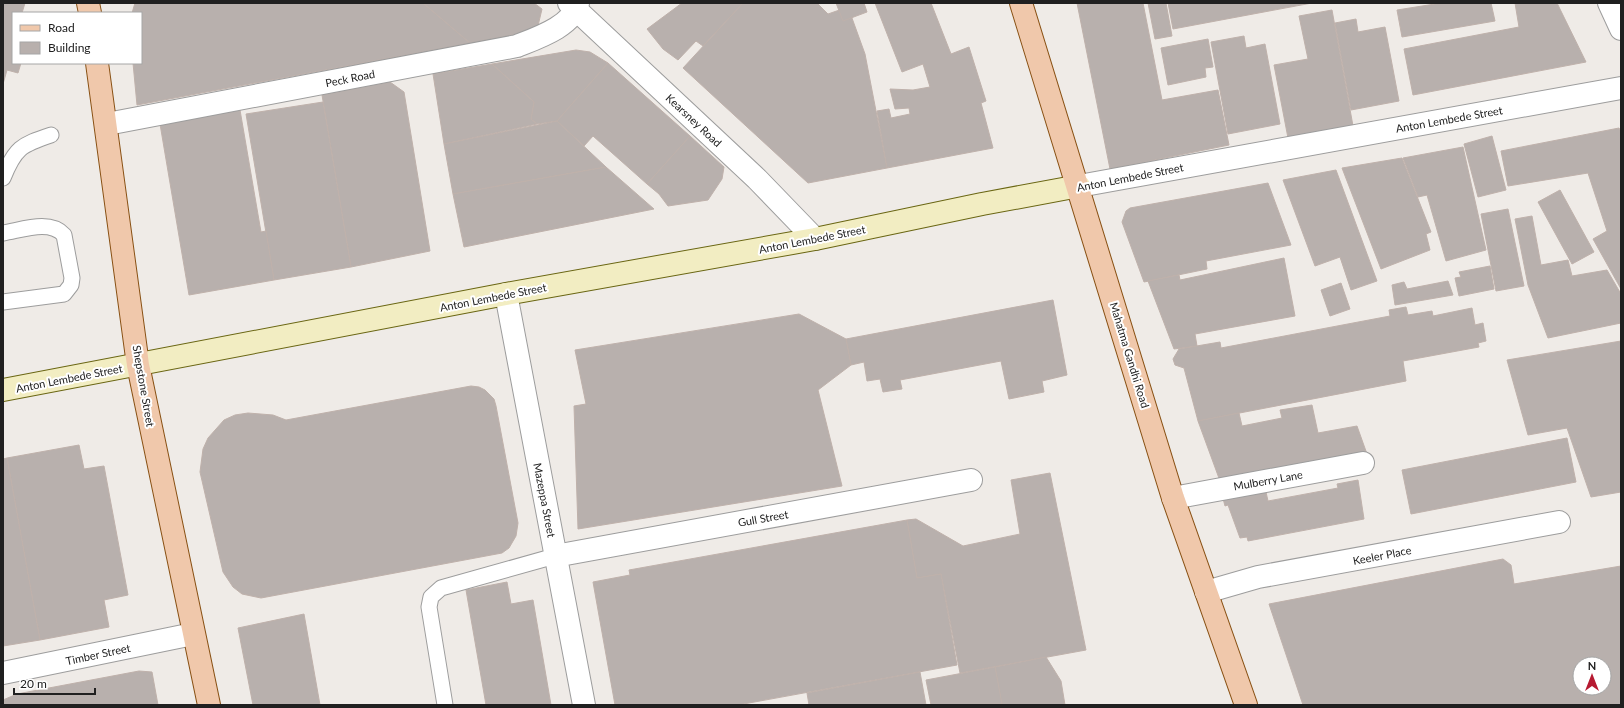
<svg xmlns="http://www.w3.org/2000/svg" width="1624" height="708" viewBox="0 0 1624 708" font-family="Lato,sans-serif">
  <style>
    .building { fill: #b8b0ad; stroke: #bfb1ab; fill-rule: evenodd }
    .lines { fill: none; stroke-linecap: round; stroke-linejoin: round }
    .service-casing { stroke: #9d9d9d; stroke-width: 17 }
    .minor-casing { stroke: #9d9d9d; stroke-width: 24 }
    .secondary-casing { stroke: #6a6613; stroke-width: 24 }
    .primary-casing { stroke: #885013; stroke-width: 24 }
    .service { stroke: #fff; stroke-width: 15 }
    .minor { stroke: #fff; stroke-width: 22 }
    .secondary { stroke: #f2edc2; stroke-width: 22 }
    .primary { stroke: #f0c8ab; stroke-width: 22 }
    .labels { text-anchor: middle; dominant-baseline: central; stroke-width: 4; stroke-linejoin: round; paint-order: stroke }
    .street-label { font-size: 11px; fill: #202020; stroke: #fff }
  </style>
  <rect width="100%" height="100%" fill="#efebe7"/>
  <!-- building -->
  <g class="building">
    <path d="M3,3h22l-3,10h-9v50h8l-3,10 -11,-3 -4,14z"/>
    <path d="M135,3h288l47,40 -333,62 -4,-42h8v-50h-9z"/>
    <path d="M423,3h111l8,6 -5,21 -67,13z"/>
    <path d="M682,3h61l-40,43 -7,-5 -18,19 -15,-11 -16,-20z"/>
    <path d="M743,3h74l11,11 20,-7 17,47 22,114 -79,15 -125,-115z"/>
    <path d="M836,3h28l3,9 -24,9z"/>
    <path d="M875,3h56l20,51 18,-7 17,54 -5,2 12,45 -106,20 -10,-57 12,-2 2,9 19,-4 -1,-6 -14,1 -5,-20 23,1 17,-3 -7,-23 -21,8z"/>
    <path d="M1077,3h66l19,97 56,-10 11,55 -119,24z"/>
    <path d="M1148,3h18l6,33 -17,3z"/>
    <path d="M1168,3h144l-139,26z"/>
    <path d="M1441,3h50l4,18 -93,16 -5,-27z"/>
    <path d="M1515,3h42l29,59 -173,33 -9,-46 115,-22z"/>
    <path d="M1332,10l21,116 -65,12 -14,-73 34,-6 -9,-43z"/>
    <path d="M1356,19l2,13 27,-5 14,74 -48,9 -16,-87z"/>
    <path d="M1244,36l2,12 19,-4 15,80 -52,10 -17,-92z"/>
    <path d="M1208,39l5,28 -8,1 1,9 -38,8 -7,-37z"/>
    <path d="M576,50l14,2 18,11 -51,58 -20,3 -6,-5 3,-17 -42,-38z"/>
    <path d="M608,63l82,73 -43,48 -54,-48 -9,10 -27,-25z"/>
    <path d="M492,64l42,38 -3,17 6,5 -93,20 -11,-70z"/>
    <path d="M390,82l14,10 26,159 -79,16 -29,-172z"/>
    <path d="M323,102l28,165 -77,13 -28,-166z"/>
    <path d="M240,110l21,122 5,-1 8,49 -85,15 -29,-171z"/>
    <path d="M557,121l49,46 -153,27 -9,-50z"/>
    <path d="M1619,128l2,4v157l-28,-50 14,-8 -19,-58 -80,13 -7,-35z"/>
    <path d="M690,136l34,31 -2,12 -14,21 -40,6 -9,-12 -12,-10z"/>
    <path d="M1492,136l14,54 -28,7 -14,-53z"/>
    <path d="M1463,147l23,103 -40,11 -19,-66 -9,2 -15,-39z"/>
    <path d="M1402,158l29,74 -5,2 4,16 -49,19 -39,-101z"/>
    <path d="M606,167l48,42 -190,38 -11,-53z"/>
    <path d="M1336,170l41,111 -26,9 -11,-33 -25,9 -32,-86z"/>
    <path d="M1268,183l23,62 -85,16 1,8 -63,13 -22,-60 4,-11 4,-3z"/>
    <path d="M1560,190l34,62 -22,12 -34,-62z"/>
    <path d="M1508,209l16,77 -28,5 -15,-77z"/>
    <path d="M1532,216l9,49 27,-5 4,16 35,-6 14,24v29l-73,15 -20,-53 -13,-66z"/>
    <path d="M1284,258l11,58 -100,18 2,12 -23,3 -26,-68 31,-6 1,5z"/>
    <path d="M1490,266l4,23 -35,7 -4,-18 6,-1 -2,-5z"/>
    <path d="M1448,281l5,14 -58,10 -3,-20 12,-3 3,7z"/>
    <path d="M1341,283l9,26 -20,7 -9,-26z"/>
    <path d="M1053,300l14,75 -25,6 2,11 -35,7 -8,-38 -101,19 2,9 -19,3 -3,-13 -13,2 -3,-19 -13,3 -5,-26z"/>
    <path d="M1406,307l2,8 24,-4 1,5 39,-8 3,17 8,-2 3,18 -8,2 1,4 -76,14 3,20 -208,40 -14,-53 -9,-3 -2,-6 6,-10 41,-7 1,6 169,-32 -1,-6z"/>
    <path d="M799,314l47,25 5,26 -33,25 24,96 -264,43 -4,-123 12,-2 -11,-54z"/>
    <path d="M1621,341v151l-30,5 -24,-69 -39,7 -21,-75z"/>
    <path d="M471,386l8,1 6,3 9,9 2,7 22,117 -2,13 -7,12 -7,5 -241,45 -19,-4 -9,-7 -10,-15 -23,-100 3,-23 5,-11 16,-18 11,-5 13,-2 25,2 13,5z"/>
    <path d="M1312,405l6,28 39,-7 10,28 -147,27 -22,-60 41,-8 3,13 40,-8 -2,-8z"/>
    <path d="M1567,438l9,44 -165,32 -9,-44z"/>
    <path d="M79,445l5,24 20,-3 24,129 -24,5 5,27 -69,13 -33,-182z"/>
    <path d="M7,458l33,182 -37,6v-187z"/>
    <path d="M1050,473l36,177 -126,23 -19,-99 -24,4 -10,-58 9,-1 47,27 57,-12 -9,-54z"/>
    <path d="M1358,480l6,39 -116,22 -1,-4 -7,1 -12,-33 -3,1 -4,-15 43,-8 4,18 70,-13 -1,-4z"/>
    <path d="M907,520l10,58 24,-4 16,91 -219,40h-123l-22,-123 37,-7 -1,-5z"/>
    <path d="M1503,559l8,6 3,19 107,-18v139h-318l-34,-101zM1580,664h24v24h-24z"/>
    <path d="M507,582l4,22 22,-4 18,105h-65l-20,-115z"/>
    <path d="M304,614l16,91h-67l-15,-77z"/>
    <path d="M1046,657l15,24 4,24h-63l-7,-38z"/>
    <path d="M995,667l7,37 -71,1 -5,-25z"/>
    <path d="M139,671l13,1 6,33h-155v-5l14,-6z"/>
    <path d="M920,672l6,33h-117l-2,-12z"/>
  </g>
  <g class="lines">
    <defs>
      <g id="service">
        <path d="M3,178c12,-30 18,-33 48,-43"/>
        <path d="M3,233c19,-3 47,-14 61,2l8,43 -1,7 -7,9 -61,8"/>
        <path d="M445,705l-16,-98 2,-10 10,-9 114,-32"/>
      </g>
      <g id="minor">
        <path d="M569,3l188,176 58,60"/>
        <path d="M1609,3l12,26"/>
        <path d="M107,124l410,-78c20,-8 56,-20 61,-43"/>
        <path d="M1079,186l542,-98"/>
        <path d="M506,294l78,411"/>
        <path d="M1173,498l190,-35"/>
        <path d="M555,556l416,-76"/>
        <path d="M1206,592l52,-15 301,-55"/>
        <path d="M3,673l190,-39"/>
      </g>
      <path id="secondary" d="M3,390l503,-96 309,-55 167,-35 97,-18"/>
      <g id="primary">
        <path d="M88,3l2,10"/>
        <path d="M1021,3l152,495 73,207"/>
        <path d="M97,63l41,302 71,340"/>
      </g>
    </defs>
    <!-- service casing -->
    <use href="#service" class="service-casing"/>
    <!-- minor casing -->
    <use href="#minor" class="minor-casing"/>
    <!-- secondary casing -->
    <use href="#secondary" class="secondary-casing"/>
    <!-- primary casing -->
    <use href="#primary" class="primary-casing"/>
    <!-- service -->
    <use href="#service" class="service"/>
    <!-- minor -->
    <use href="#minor" class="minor"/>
    <!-- secondary -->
    <use href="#secondary" class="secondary"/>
    <!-- primary -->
    <use href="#primary" class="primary"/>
  </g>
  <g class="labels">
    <!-- street labels -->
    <g class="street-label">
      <text transform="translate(350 78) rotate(-11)">Peck Road</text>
      <text transform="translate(1449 119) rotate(-10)">Anton Lembede Street</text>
      <text transform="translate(694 120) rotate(43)">Kearsney Road</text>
      <text transform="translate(1130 177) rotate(-11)">Anton Lembede Street</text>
      <text transform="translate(812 239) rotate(-11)">Anton Lembede Street</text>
      <text transform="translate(493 297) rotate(-11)">Anton Lembede Street</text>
      <text transform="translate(1130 355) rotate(73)">Mahatma Gandhi Road</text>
      <text transform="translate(69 378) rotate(-11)">Anton Lembede Street</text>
      <text transform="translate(144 386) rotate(80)">Shepstone Street</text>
      <text transform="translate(1268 480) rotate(-10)">Mulberry Lane</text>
      <text transform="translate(545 500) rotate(79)">Mazeppa Street</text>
      <text transform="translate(763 518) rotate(-10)">Gull Street</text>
      <text transform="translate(1382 555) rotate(-11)">Keeler Place</text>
      <text transform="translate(98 654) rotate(-12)">Timber Street</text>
    </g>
  </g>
  <!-- border -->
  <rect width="1624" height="708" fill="none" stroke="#202020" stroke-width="8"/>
  <!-- legend -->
  <rect x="12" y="12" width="130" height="52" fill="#ffffff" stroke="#a6a6a6"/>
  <rect x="20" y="25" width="20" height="6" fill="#f0c8ab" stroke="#a6a6a6"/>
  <text x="48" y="32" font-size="12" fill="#202020">Road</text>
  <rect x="20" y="42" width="20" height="12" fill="#b8b0ad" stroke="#a6a6a6"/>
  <text x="48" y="52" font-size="12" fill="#202020">Building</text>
  <!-- north arrow -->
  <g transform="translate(1592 676)"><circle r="19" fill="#ffffff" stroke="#a6a6a6"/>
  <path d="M0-3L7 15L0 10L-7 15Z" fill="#b61a31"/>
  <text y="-6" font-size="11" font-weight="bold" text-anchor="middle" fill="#202020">N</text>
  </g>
  <!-- scale -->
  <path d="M14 688v6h81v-6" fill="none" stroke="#202020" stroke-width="2"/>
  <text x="20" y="688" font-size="12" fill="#202020" stroke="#ffffff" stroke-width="3" paint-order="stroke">20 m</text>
</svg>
